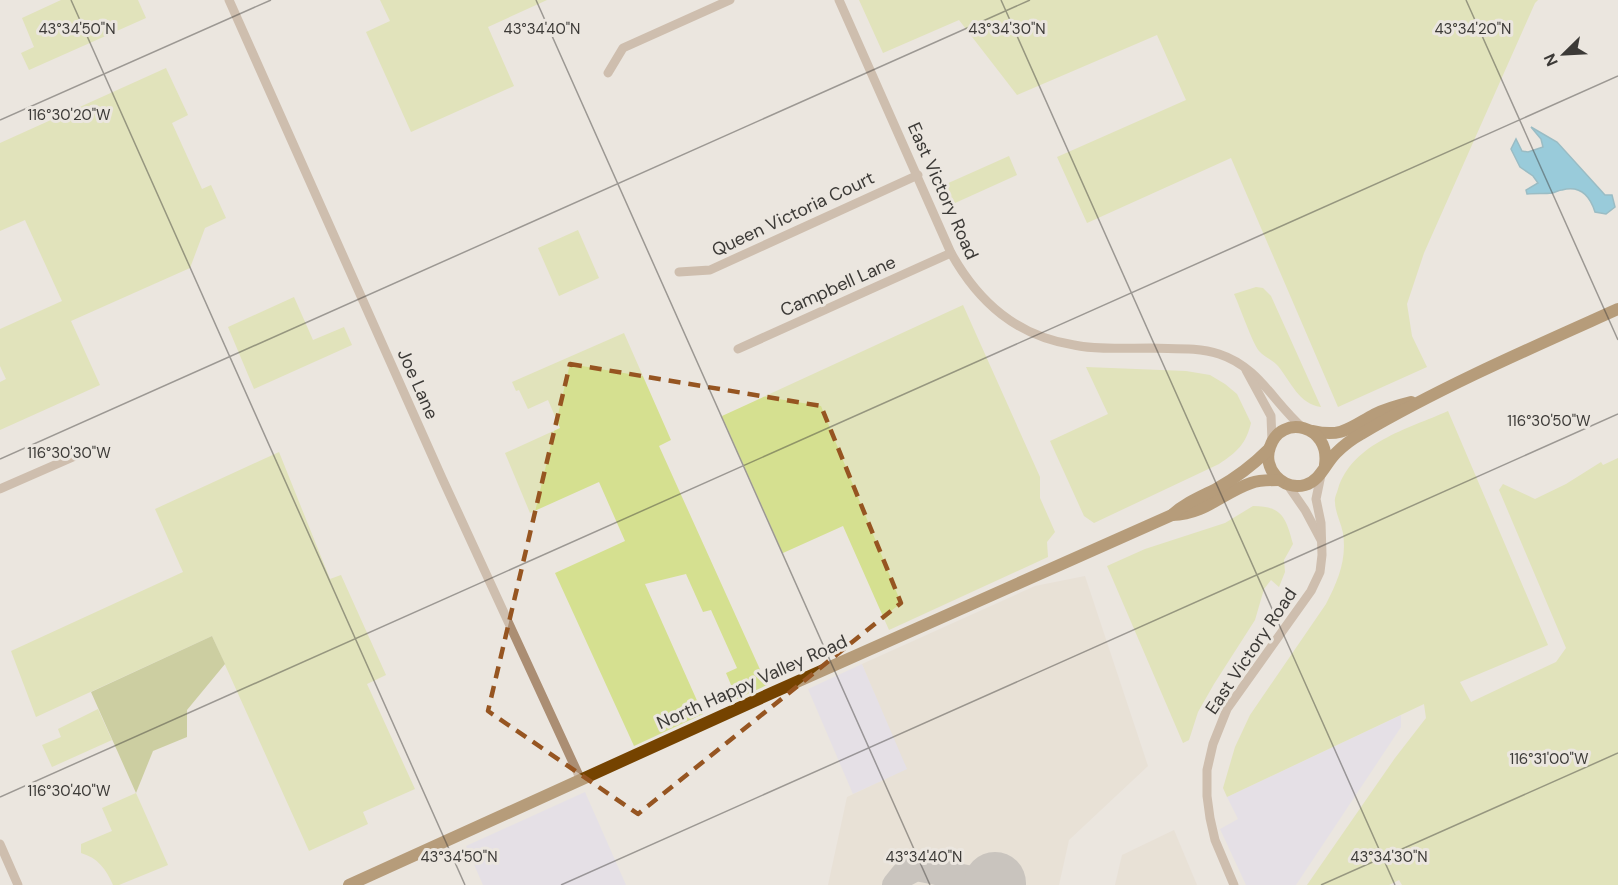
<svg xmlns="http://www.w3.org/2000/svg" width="1618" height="885" viewBox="0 0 1618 885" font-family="'DM Sans',sans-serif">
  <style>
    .commercial { fill: #dddaf0 }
    .built { fill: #e4dbcd }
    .green { fill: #d5e090 }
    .forest { fill: #a7b258 }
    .water { fill: #37acd4; stroke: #388aa5; stroke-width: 1.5 }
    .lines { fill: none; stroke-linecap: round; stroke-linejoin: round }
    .taxiway { stroke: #a09c97; stroke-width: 26 }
    .runway { stroke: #a09c97; stroke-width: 62 }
    .minor { stroke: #ab8e73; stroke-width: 9 }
    .major { stroke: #754300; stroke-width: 12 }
    .marked { fill: none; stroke: #965521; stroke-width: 4.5; stroke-dasharray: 12 8; stroke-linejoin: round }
    .ticks { fill: none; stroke: #3c3a37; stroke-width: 1.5; stroke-opacity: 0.45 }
    .labels { text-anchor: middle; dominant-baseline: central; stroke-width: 6; stroke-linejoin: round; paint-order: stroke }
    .street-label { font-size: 18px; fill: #3c3a37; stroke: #ebe6df }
    .ticks-label { font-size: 15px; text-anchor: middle; fill: #3c3a37; stroke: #ebe6df; stroke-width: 6; stroke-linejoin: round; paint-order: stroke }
  </style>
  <rect width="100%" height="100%" fill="#ebe6df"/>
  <!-- commercial -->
  <g class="commercial">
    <path d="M862,664l46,105 -55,25 -45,-105z"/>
    <path d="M1401,715v12l-105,158h-50l-26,-56 18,-10 -11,-22z"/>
    <path d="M585,792l41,93h-143l-17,-39z"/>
  </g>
  <!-- built -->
  <g class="built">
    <path d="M1085,576l63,190 -79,74 -10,45h-231l19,-88 60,-28 -45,-105 173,-78z"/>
    <path d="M1174,830l23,55h-82l7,-30z"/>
  </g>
  <!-- green -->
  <g class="green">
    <path d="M61,0h77l8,18 -117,52 -8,-17 13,-6 -12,-29z"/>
    <path d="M380,0h167l-59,27 26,59 -103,46 -45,-100 24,-11z"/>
    <path d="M859,0h679l-3,3 -111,250 -17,51 5,32 15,31 -89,40 -107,-249 -144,65 -30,-66 129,-57 -29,-65 -140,60 -58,-75 -76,33z"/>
    <path d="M166,68l22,47 -16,8 30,66 9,-4 15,33 -21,10 -15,40 -119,53 29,64 -100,45v-48l6,-3 -6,-13v-37l62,-28 -37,-81 -25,11v-88z"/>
    <path d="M1009,156l8,19 -73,33 -9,-19z"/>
    <path d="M578,230l21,48 -40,18 -21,-48z"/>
    <path d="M1256,287l7,1 8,8 50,111c-22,-3 -30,-25 -43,-41 -5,-6 -14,-9 -19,-15 -7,-9 -19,-44 -25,-57z"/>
    <path d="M294,297l19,43 31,-13 8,18 -98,44 -26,-62z"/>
    <path d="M963,305l77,172v21l15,34 -8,10 1,15 -159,73 -46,-104 -60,27 -61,-137z"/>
    <path d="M624,333l47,107 -12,6 108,239 -30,14 -11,-26 11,-5 -26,-58 -8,2 -17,-38 -41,10 58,130 -69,32 -79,-173 70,-32 -26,-59 -69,31 -25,-60 55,-25 -12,-28 -20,9 -9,-19 -3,1 -4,-9z"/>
    <path d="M1086,367l100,4 24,4 15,9 12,10 14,29c-5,21 -14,29 -32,41l-125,59 -10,-7 -34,-75 58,-27z"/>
    <path d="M1448,411l100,234 -88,37 11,20 85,-40 10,-14 -67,-158 4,-6 32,15 31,-15 35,-22 2,3 15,-7v427h-216l-3,-5 -10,5h-82l88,-127 31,-40 -2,-14 -197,93 -4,-9 12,-41 15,-32 76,-111c12,-23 21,-44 17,-71 -2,-10 -8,-21 -8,-31 -1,-4 2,-9 3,-13 14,-46 70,-60 110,-78z"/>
    <path d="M279,452l51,127 11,-4 45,100 -19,9 48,105 -52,23 5,12 -59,27 -97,-215 -176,81 -25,-66 172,-79 -28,-63z"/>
    <path d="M1253,506c29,0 33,12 40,38l-9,16 1,12 -6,15 -8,-7 -7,9 -9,31 -41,64 -16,28 -9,28 -6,3 -76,-177 38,-17 80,-26z"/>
    <path d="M98,709l14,31 -60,27 -10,-22 19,-8 -3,-8z"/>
    <path d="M136,793l32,72 -49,20h-6c-7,-16 -15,-27 -32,-32v-9l31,-13 -10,-23z"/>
  </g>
  <!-- forest -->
  <path class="forest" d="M212,636l13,28 -38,46v27l-34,14 -17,42 -45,-101z"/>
  <!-- water -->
  <path class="water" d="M1531,127l26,15 48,53h7l3,12 -9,7 -11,-2c-5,-16 -15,-27 -33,-22 -3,0 -6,2 -10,3 -8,1 -16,0 -25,1l-1,-4 12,-7 -5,-7 -13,-9 -9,-18 5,-10 6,12 6,1 15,-5 -2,-8z"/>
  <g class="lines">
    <!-- taxiway -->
    <path class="taxiway" d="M895,885l8,-10 13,-7 56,11 7,6"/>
    <!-- runway -->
    <path class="runway" d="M995,885v-2"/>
    <!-- minor -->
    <g class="minor">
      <path d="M229,0l213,478 139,302"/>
      <path d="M839,0l112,253c28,50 66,83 123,92 24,5 52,3 77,3 22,1 46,-1 68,6 40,13 54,48 84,74"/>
      <path d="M608,73l15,-25 107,-48"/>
      <path d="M679,272l31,-2 208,-95"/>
      <path d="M738,349l213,-96"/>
      <path d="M1246,370l25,46 1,25"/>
      <path d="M1287,484l18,26 16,30"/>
      <path d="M0,489l89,-39"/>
      <path d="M0,844l18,41"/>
      <path d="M1234,885l-19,-45 -5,-22 -3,-22v-26l6,-26 14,-35 84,-118 9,-19 2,-17 -1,-32 -5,-24 5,-24"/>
    </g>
    <!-- major -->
    <g class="major">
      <path d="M1313,431c29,7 38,-4 62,-17 12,-6 24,-9 36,-12"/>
      <path d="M1325,465c6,-40 -44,-52 -55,-18 -8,21 12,44 35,38 15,-4 20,-21 31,-32 7,-7 16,-14 25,-19 82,-48 170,-86 257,-125"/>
      <path d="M1172,515c34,-1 50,-22 79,-32 9,-3 18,-3 28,-3"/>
      <path d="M349,885l425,-193 398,-177c13,-12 28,-18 44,-26 20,-11 37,-24 53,-40"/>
    </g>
  </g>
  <!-- marked area -->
  <path d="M0 0H1618V885H0ZM570,364l251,42 80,197 -263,211 -150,-103z" fill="#ebe6df" fill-opacity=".55" fill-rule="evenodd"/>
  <path class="marked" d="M570,364l251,42 80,197 -263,211 -150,-103z"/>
  <!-- ticks -->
  <path class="ticks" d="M71,0l394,885M536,0l394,885M1001,0l394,885M1466,0l152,340M0,120l271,-120M0,459l1030,-459M0,797l1618,-721M561,885l1057,-471M1321,885l297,-132"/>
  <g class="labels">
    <!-- street labels -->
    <g class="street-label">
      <text transform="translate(943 191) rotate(66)">East Victory Road</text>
      <text transform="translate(793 214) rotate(-25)">Queen Victoria Court</text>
      <text transform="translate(838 286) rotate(-24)">Campbell Lane</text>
      <text transform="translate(418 384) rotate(66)">Joe Lane</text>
      <text transform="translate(1251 651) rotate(-56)">East Victory Road</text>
      <text transform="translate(752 682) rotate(-24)">North Happy Valley Road</text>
    </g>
  </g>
  <g class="ticks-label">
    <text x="77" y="34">43°34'50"N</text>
    <text x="542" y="34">43°34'40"N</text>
    <text x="1007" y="34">43°34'30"N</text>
    <text x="1473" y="34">43°34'20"N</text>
    <text x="69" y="120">116°30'20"W</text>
    <text x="1549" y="426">116°30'50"W</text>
    <text x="69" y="458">116°30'30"W</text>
    <text x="1549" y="764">116°31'00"W</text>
    <text x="69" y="796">116°30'40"W</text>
    <text x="459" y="862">43°34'50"N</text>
    <text x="924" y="862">43°34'40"N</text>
    <text x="1389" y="862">43°34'30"N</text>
  </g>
  <!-- north arrow -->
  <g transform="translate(1564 54) rotate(246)" stroke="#ebe6df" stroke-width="4.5" paint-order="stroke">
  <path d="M0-4.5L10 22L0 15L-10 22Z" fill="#3c3a37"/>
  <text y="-9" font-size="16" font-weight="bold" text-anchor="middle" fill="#3c3a37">N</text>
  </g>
</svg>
